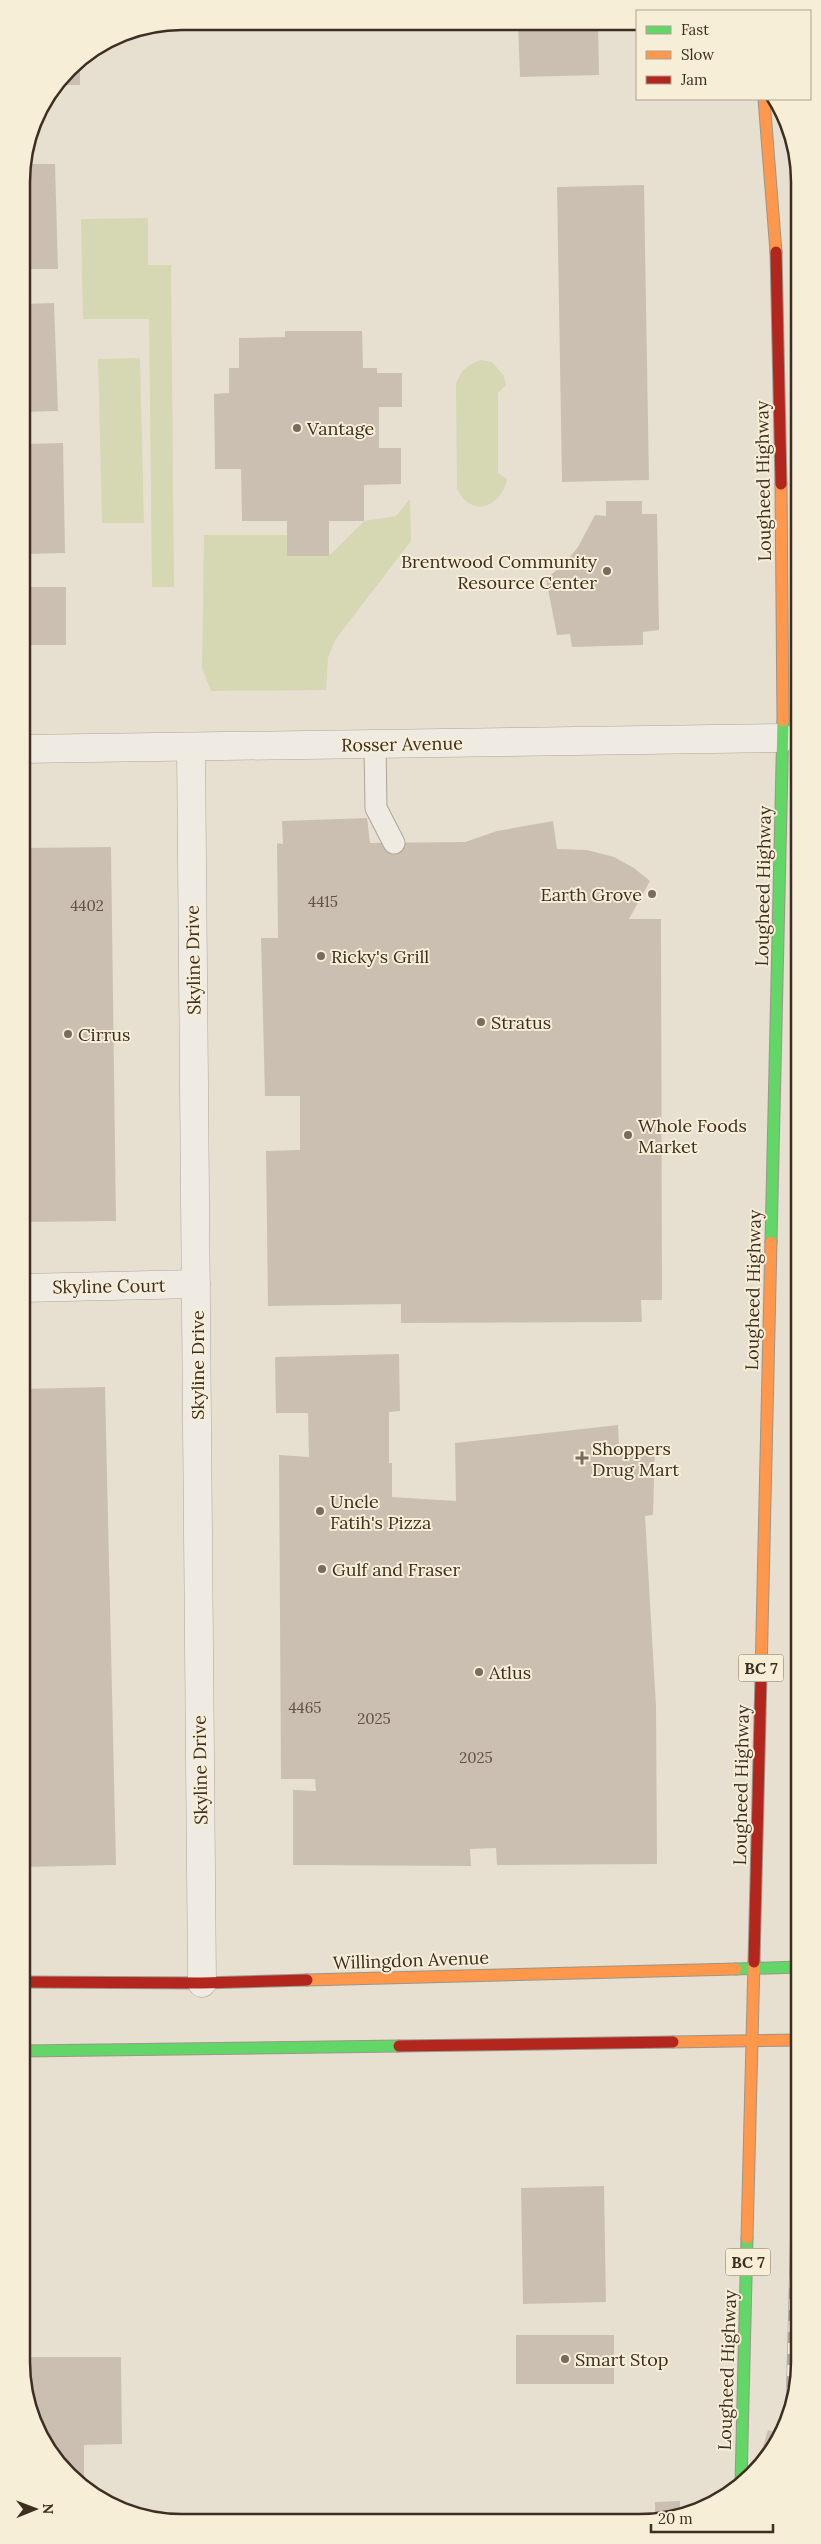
<svg xmlns="http://www.w3.org/2000/svg" width="821" height="2544" viewBox="0 0 821 2544" font-family="Lora,serif">
  <style>
    .green { fill: #d6d7b3 }
    .building { fill: #cbbfb2 }
    .lines { fill: none; stroke-linecap: round; stroke-linejoin: round }
    .lane-casing { stroke: #ada599; stroke-width: 23 }
    .street-casing { stroke: #ada599; stroke-width: 29 }
    .fast-casing { stroke: #9c958a; stroke-width: 13 }
    .slow-casing { stroke: #9c958a; stroke-width: 13 }
    .jam-casing { stroke: #9c958a; stroke-width: 13 }
    .lane { stroke: #efebe3; stroke-width: 21 }
    .street { stroke: #efebe3; stroke-width: 28 }
    .fast { stroke: #63d668; stroke-width: 11 }
    .slow { stroke: #ff974d; stroke-width: 11 }
    .jam { stroke: #b3261e; stroke-width: 11 }
    .rail-casing { stroke: #afaaa2; stroke-width: 5.5 }
    .rail { stroke: #f7eed8; stroke-width: 4; stroke-dasharray: 11; stroke-linecap: butt }
    .poi-dot { fill: #786c5e; stroke: #f7eed8; stroke-width: 2 }
    .labels { text-anchor: middle; dominant-baseline: central; stroke-width: 4; stroke-linejoin: round; paint-order: stroke }
    .number-label { font-size: 15px; fill: #605244 }
    .shield { fill: #f7eed8; stroke: #756857; stroke-width: 1 }
    .shield-label { font-size: 16px; font-weight: bold; fill: #3d2e20 }
    .poi-label { font-size: 18px; fill: #3d2e20; stroke: #f7eed8; text-anchor: start }
    .street-label { font-size: 18px; fill: #3d2e20; stroke: #f7eed8 }
    .rim { fill: none; stroke: #3d2e20; stroke-width: 2.5 }
  </style>
  <rect width="100%" height="100%" fill="#e7e0d1"/>
  <!-- green -->
  <g class="green">
    <path d="M148,218v47h23l3,322h-22l-3,-268h-66l-2,-100z"/>
    <path d="M140,358l4,165h-42l-4,-164z"/>
    <path d="M481,360l11,2 12,14 2,9 -8,8v80l9,6c-3,18 -21,36 -40,23 -4,-3 -7,-9 -10,-12l-1,-106c5,-14 11,-19 25,-24z"/>
    <path d="M410,499l1,42 -76,99 -7,18 -2,32 -115,1 -9,-23 2,-133h83v21h42l35,-35 32,-5z"/>
  </g>
  <!-- building -->
  <g class="building">
    <path d="M518,23l80,1 1,51 -79,2z"/>
    <path d="M80,59v26h-22l18,-24z"/>
    <path d="M24,164h31l3,105h-36v-98z"/>
    <path d="M644,185l5,295 -87,2 -5,-295z"/>
    <path d="M54,303l4,108 -36,1v-108z"/>
    <path d="M285,331h77l1,37h14v5h25v34h-23v41h22v36l-37,1v36h-35v35h-42v-35h-45l-1,-52h-26l-1,-75 15,-1v-25h10v-30l46,-1z"/>
    <path d="M63,443l2,110 -43,1v-110z"/>
    <path d="M606,501h36v13h15l2,116 -16,2v13l-71,2 -2,-13 -13,1 -11,-56 19,-16 13,-16 17,-32 11,1z"/>
    <rect x="22" y="587" width="44" height="58"/>
    <path d="M367,818l3,25 95,-1 32,-11 56,-10 4,28 30,1 27,7 20,11 16,13 -21,38h32l1,381h-21l1,22 -241,1v-19l-133,2 -2,-155 34,-1v-54h-35l-4,-158h17l-1,-95 6,1 -1,-23z"/>
    <path d="M111,847l5,374 -93,1 -1,-374z"/>
    <path d="M399,1354l1,57 -11,1v51h3v34l64,4 -1,-58 163,-18 1,22 36,-2 -2,70 -8,1 11,190 1,158 -160,1 -1,-17 -26,1 1,17 -178,-1v-75l23,1 -1,-12h-34l-2,-324 30,2 -1,-44h-32l-1,-56z"/>
    <path d="M105,1387l11,478 -92,2 -1,-478z"/>
    <path d="M604,2186l2,116 -83,2 -2,-116z"/>
    <rect x="516" y="2335" width="98" height="49"/>
    <path d="M24,2357h97l1,87 -38,1v42l-16,-12 -30,-42 -14,-40z"/>
    <path d="M768,2430l13,4 -26,38z"/>
    <path d="M680,2501v15l-10,4h-15v-18z"/>
  </g>
  <g class="lines">
    <defs>
      <path id="lane" d="M375,744l1,64 18,35"/>
      <g id="street">
        <path d="M191,747l11,1236"/>
        <path d="M22,749l760,-11"/>
        <path d="M23,1288l173,-4"/>
      </g>
      <g id="fast">
        <path d="M771,1242l12,-521"/>
        <path d="M736,1969l63,-2"/>
        <path d="M24,2051l375,-5"/>
        <path d="M741,2483l6,-245"/>
      </g>
      <g id="slow">
        <path d="M764,99l12,153"/>
        <path d="M781,484l2,237"/>
        <path d="M761,1675l10,-433"/>
        <path d="M307,1980l429,-11"/>
        <path d="M673,2042l126,-2"/>
        <path d="M747,2238l7,-276"/>
      </g>
      <g id="jam">
        <path d="M776,252l5,232"/>
        <path d="M754,1962l7,-287"/>
        <path d="M24,1982l178,1 105,-3"/>
        <path d="M399,2046l274,-4"/>
      </g>
    </defs>
    <!-- lane casing -->
    <use href="#lane" class="lane-casing"/>
    <!-- street casing -->
    <use href="#street" class="street-casing"/>
    <!-- fast casing -->
    <use href="#fast" class="fast-casing"/>
    <!-- slow casing -->
    <use href="#slow" class="slow-casing"/>
    <!-- jam casing -->
    <use href="#jam" class="jam-casing"/>
    <!-- lane -->
    <use href="#lane" class="lane"/>
    <!-- street -->
    <use href="#street" class="street"/>
    <!-- fast -->
    <use href="#fast" class="fast"/>
    <!-- slow -->
    <use href="#slow" class="slow"/>
    <!-- jam -->
    <use href="#jam" class="jam"/>
    <defs>
      <path id="rail" d="M788,2420l11,-415"/>
    </defs>
    <!-- rail casing -->
    <use href="#rail" class="rail-casing"/>
    <!-- rail -->
    <use href="#rail" class="rail"/>
  </g>
  <!-- markers -->
  <g class="poi-dot">
    <circle cx="297" cy="428" r="5"/>
    <circle cx="607" cy="571" r="5"/>
    <circle cx="652" cy="894" r="5"/>
    <circle cx="321" cy="956" r="5"/>
    <circle cx="481" cy="1022" r="5"/>
    <circle cx="68" cy="1034" r="5"/>
    <circle cx="628" cy="1135" r="5"/>
    <path d="M579.5 1450.5h5v5h5v5h-5v5h-5v-5h-5v-5h5z"/>
    <circle cx="320" cy="1511" r="5"/>
    <circle cx="322" cy="1569" r="5"/>
    <circle cx="479" cy="1672" r="5"/>
    <circle cx="565" cy="2359" r="5"/>
  </g>
  <g class="labels">
    <!-- number labels -->
    <g class="number-label">
      <text x="323" y="901">4415</text>
      <text x="87" y="905">4402</text>
      <text x="305" y="1707">4465</text>
      <text x="374" y="1718">2025</text>
      <text x="476" y="1757">2025</text>
    </g>
    <!-- shield labels -->
    <g class="shield">
      <rect x="738.5" y="1654.5" width="45" height="27" rx="4"/>
      <rect x="725.5" y="2248.5" width="45" height="27" rx="4"/>
    </g>
    <g class="shield-label">
      <text x="761" y="1668">BC 7</text>
      <text x="748" y="2262">BC 7</text>
    </g>
    <!-- poi labels -->
    <g class="poi-label">
      <text x="307" y="428">Vantage</text>
      <text x="597" y="561" text-anchor="end">Brentwood Community<tspan x="597" dy="21">Resource Center</tspan></text>
      <text x="642" y="894" text-anchor="end">Earth Grove</text>
      <text x="331" y="956">Ricky's Grill</text>
      <text x="491" y="1022">Stratus</text>
      <text x="78" y="1034">Cirrus</text>
      <text x="638" y="1125">Whole Foods<tspan x="638" dy="21">Market</tspan></text>
      <text x="592" y="1448">Shoppers<tspan x="592" dy="21">Drug Mart</tspan></text>
      <text x="330" y="1501">Uncle<tspan x="330" dy="21">Fatih's Pizza</tspan></text>
      <text x="332" y="1569">Gulf and Fraser</text>
      <text x="489" y="1672">Atlus</text>
      <text x="575" y="2359">Smart Stop</text>
    </g>
    <!-- street labels -->
    <g class="street-label">
      <text transform="translate(763 481) rotate(-91)">Lougheed Highway</text>
      <text transform="translate(402 744) rotate(-1)">Rosser Avenue</text>
      <text transform="translate(763 886) rotate(-89)">Lougheed Highway</text>
      <text transform="translate(193 960) rotate(-91)">Skyline Drive</text>
      <text transform="translate(109 1286) rotate(-1)">Skyline Court</text>
      <text transform="translate(753 1290) rotate(-89)">Lougheed Highway</text>
      <text transform="translate(197 1365) rotate(-90)">Skyline Drive</text>
      <text transform="translate(200 1770) rotate(-91)">Skyline Drive</text>
      <text transform="translate(741 1785) rotate(-89)">Lougheed Highway</text>
      <text transform="translate(411 1960) rotate(-2)">Willingdon Avenue</text>
      <text transform="translate(727 2370) rotate(-88)">Lougheed Highway</text>
    </g>
  </g>
  <!-- crop -->
  <path d="M0 0H821V2544H0ZM182 30H639A152 152 0 0 1 791 182V2362A152 152 0 0 1 639 2514H182A152 152 0 0 1 30 2362V182A152 152 0 0 1 182 30Z" fill="#f7eed8" fill-rule="evenodd"/>
  <path class="rim" d="M182 30H639A152 152 0 0 1 791 182V2362A152 152 0 0 1 639 2514H182A152 152 0 0 1 30 2362V182A152 152 0 0 1 182 30Z"/>
  <!-- legend -->
  <rect x="636" y="10" width="175" height="90" fill="#f7eed8" stroke="#ada18e"/>
  <rect x="646" y="26" width="25" height="8" fill="#63d668" stroke="#ada18e"/>
  <text x="681" y="35" font-size="15" fill="#3d2e20">Fast</text>
  <rect x="646" y="51" width="25" height="8" fill="#ff974d" stroke="#ada18e"/>
  <text x="681" y="60" font-size="15" fill="#3d2e20">Slow</text>
  <rect x="646" y="76" width="25" height="8" fill="#b3261e" stroke="#ada18e"/>
  <text x="681" y="85" font-size="15" fill="#3d2e20">Jam</text>
  <!-- north arrow -->
  <g transform="translate(35 2509) rotate(89)" stroke="#f7eed8" stroke-width="4" paint-order="stroke">
  <path d="M0-4L9 19L0 12L-9 19Z" fill="#3d2e20"/>
  <text y="-8" font-size="14" font-weight="bold" text-anchor="middle" fill="#3d2e20">N</text>
  </g>
  <!-- scale -->
  <path d="M651 2524v8h122v-8" fill="none" stroke="#3d2e20" stroke-width="2.5"/>
  <text x="658" y="2524" font-size="15" fill="#3d2e20" stroke="#f7eed8" stroke-width="4" paint-order="stroke">20 m</text>
</svg>
